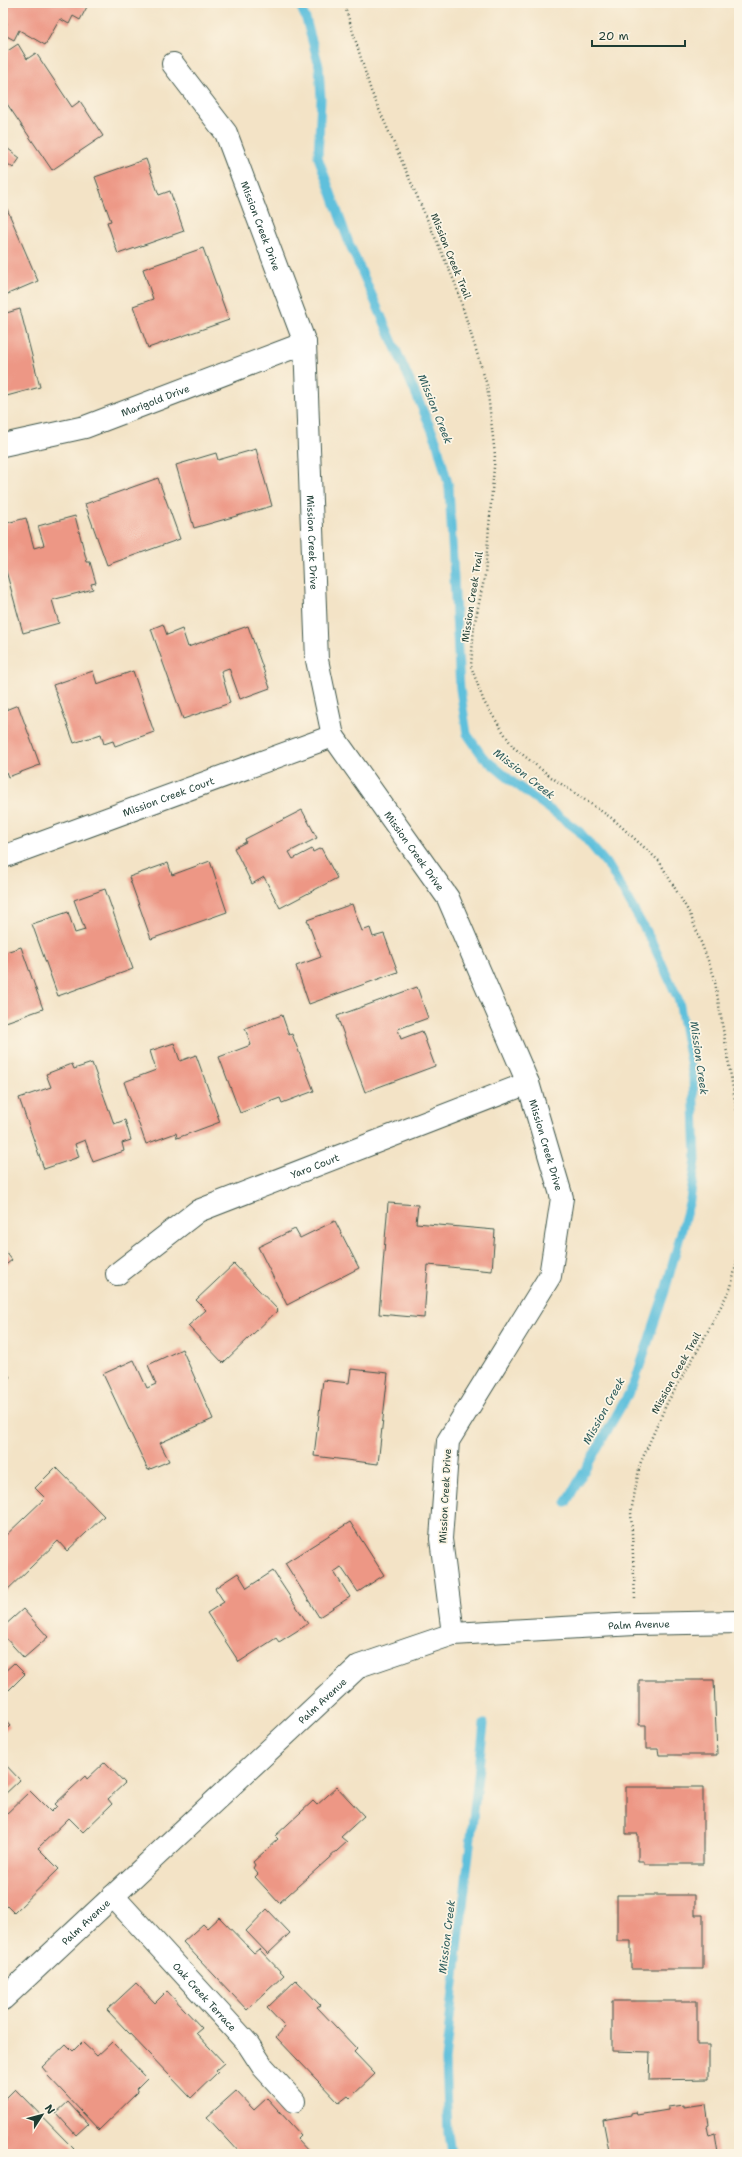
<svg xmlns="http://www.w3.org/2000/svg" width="742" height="2157" viewBox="0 0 742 2157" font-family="'Shantell Sans',sans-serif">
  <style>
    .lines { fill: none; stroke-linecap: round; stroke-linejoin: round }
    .stream { stroke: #5ec0dc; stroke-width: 9 }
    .building { fill: #ed9785 }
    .minor-casing { stroke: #3f564a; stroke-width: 24 }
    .path { stroke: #3f564a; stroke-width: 2.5; stroke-dasharray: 1 3; stroke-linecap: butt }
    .minor { stroke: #fff; stroke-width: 22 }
    .labels { text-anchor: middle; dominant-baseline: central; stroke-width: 3.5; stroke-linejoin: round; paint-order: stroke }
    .street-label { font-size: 10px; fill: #1f3d34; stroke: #fcf5e5 }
    .water-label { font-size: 11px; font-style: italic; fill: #2f5e5e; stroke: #fcf5e5 }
  </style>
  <rect width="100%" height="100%" fill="#fcf5e5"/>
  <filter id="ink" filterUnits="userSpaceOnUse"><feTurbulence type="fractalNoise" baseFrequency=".025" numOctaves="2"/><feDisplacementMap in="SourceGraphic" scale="8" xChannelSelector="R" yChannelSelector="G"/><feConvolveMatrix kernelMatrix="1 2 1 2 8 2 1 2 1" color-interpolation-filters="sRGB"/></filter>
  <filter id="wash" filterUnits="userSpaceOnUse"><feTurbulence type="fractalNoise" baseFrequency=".012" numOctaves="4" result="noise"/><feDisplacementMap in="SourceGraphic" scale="16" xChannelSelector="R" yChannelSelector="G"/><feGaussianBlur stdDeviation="0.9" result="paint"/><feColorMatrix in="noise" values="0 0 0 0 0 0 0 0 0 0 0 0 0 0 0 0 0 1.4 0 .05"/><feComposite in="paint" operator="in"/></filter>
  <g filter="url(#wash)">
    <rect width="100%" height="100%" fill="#f3e3c6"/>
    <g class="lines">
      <!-- stream -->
      <g class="stream">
        <path d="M299,3l7,16 13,47 2,33 -3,58 31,86 87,197 13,47 11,202 7,45 16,23 31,26 65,48 31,37 41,72 28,61 14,77 3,82 -6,40 -25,91 -31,93 -68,119"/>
        <path d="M451,2154l-3,-21 -3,-72 39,-337"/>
      </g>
    </g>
    <g id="blocks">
      <!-- building -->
      <g class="building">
        <path d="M3,3h86l-9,17 -7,-4 -4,8 -9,-5 -15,26 -26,-15 -5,10 -11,-6 4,-11 -4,-2z"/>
        <path d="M18,44l9,15 9,-6 36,54 8,-6 23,35 -51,34 -49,-72v-44z"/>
        <path d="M3,145l17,13 -7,10 -10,-8z"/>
        <path d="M146,159l13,36 11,-4 14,40 -66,23 -11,-32 4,-1 -16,-44z"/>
        <path d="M7,209l31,72 -35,15v-85z"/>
        <path d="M203,248l26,72 -81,28 -15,-42 20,-7 -10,-30z"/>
        <path d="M20,309l20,78 -37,10v-83z"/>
        <path d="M256,449l16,57 -78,22 -18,-63 40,-12 2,7z"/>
        <path d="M158,478l22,61 -73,26 -22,-61z"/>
        <path d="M75,516l12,46h3l6,21 -5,1 2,5 -41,11 7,23 -36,10 -20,-73v-36l23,-6 8,30 10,-3 -6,-19z"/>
        <path d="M163,624l4,11 15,-6 6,18 60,-21 22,62 -30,11 -11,-31 -8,3 9,32 -47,16 -32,-90z"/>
        <path d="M93,671l4,13 36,-13 21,61 -39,14 -2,-5 -9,3 -3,-10 -27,9 -21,-58z"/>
        <path d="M18,705l22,60 -32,12 -2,-5 -3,1v-62z"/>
        <path d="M302,810l15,28 -28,14 4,7 19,-10 1,3 8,-4 16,30 -57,30 -16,-31 -12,7 -18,-36 12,-6 -1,-3z"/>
        <path d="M210,861l17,51 -76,27 -22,-62 39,-14 4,12z"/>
        <path d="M105,889l28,80 -75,27 -26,-72 36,-12 7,21 10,-3 -11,-30z"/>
        <path d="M352,904l10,27 8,-3 3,9 11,-3 14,38 -89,32 -13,-38 25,-9 -14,-37z"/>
        <path d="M21,947l22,62 -40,14v-70z"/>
        <path d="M417,987l11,31 -30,11 3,10 21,-8 13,35 -70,26 -28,-76z"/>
        <path d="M282,1015l7,20 3,-1 22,57 -32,12 -2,-5 -40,15 -21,-56 32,-12 -6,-17z"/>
        <path d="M174,1043l6,18 16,-6 24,67 -43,16 -1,-5 -30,11 -22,-62 32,-12 -6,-19z"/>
        <path d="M92,1063l22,61 11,-4 6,20 -9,3 2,8 -31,11 -8,-22 -10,4 4,13 -35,12 -25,-71 32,-11 -5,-13 26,-10 2,5z"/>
        <path d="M388,1203l30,2 -2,18 79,7 -3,41 -64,-6 -4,53 -45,-4z"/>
        <path d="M335,1221l24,47 -72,37 -29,-58 37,-18 5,9z"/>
        <path d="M3,1248l9,12 -9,7z"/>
        <path d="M234,1264l44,46 -55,53 -35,-37 18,-16 -10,-10z"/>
        <path d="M182,1349l31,70 -53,24 9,18 -21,9 -45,-96 31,-14 13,28 9,-4 -8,-19z"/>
        <path d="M3,1368l7,9 -7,6z"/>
        <path d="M351,1369l37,4 -10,91 -64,-8 9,-76 26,3z"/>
        <path d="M56,1467l48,49 -37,35 -9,-10 -55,53v-56l42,-40 -10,-10z"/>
        <path d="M350,1522l34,53 -26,17 -17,-25 -7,5 16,25 -31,20 -34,-54z"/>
        <path d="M273,1571l35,53 -29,18 -3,-4 -37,24 -32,-49 17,-11 -9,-14 23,-15 9,15z"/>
        <path d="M23,1609l25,28 -24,21 -21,-23v-8z"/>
        <path d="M14,1663l11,11 -16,16 -6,-6v-11z"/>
        <path d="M639,1680h75l3,75h-58l-1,-6h-12v-24h-7z"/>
        <path d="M3,1718l7,8 -7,6z"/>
        <path d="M3,1762l17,18 -17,16z"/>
        <path d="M105,1762l20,21 -17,16 4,5 -29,28 -14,-14 -31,30 21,21 -45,44 -11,-11v-85l27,-26 21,21 6,-6 -2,-2 30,-28 2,3z"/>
        <path d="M337,1787l27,29 -23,21 6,5 -68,61 -24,-26 3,-3 -5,-6 2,-3 -2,-3 25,-23 -3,-3 38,-35 4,4z"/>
        <path d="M626,1787h77v77h-59v-3h-6v-27h-12z"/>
        <path d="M617,1895h78v20h8v54h-72v-28h-14z"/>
        <path d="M267,1909l23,24 -22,21 -22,-23z"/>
        <path d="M219,1917l35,36 5,-4 25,26 -37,35 -64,-68 20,-18 4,4z"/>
        <path d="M296,1980l24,25 -3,2 40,42 -3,3 21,22 -25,24 -2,-2 -9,7 -63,-66 9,-10 -18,-19z"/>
        <path d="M136,1983l19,20 12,-12 35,37 -6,5 28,30 -8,7 2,2 -27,26 -84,-88z"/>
        <path d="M612,2001h85v44h12v34l-60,1 1,-28 -38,-1z"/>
        <path d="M82,2042l15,14 15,-14 35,36 -11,11 2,3 -39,38 -52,-55 1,-1 -6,-7 24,-23 7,7z"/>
        <path d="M15,2089l59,60 -5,5h-66v-53z"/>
        <path d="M236,2091l18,19 13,-12 34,37 -4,4 14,15h-70l-34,-37z"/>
        <path d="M68,2102l20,22 -12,11 -20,-22z"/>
        <path d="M706,2104l3,21 -2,1 2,10 6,-2 3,19 -106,1 -1,-3h-2l-6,-31 28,-5v-2l5,-1 1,3 31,-5v-3l15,-2v2z"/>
      </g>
    </g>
  </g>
  <g filter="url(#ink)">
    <use href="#blocks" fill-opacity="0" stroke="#3f564a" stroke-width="1"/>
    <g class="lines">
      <defs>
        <g id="minor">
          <path id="s1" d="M173,64l53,69 79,210 12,317 16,76 115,162 80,185 34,115 -12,78 -102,165 -7,98 12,95"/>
          <path id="s2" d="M3,445l82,-18 220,-84"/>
          <path id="s3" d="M3,857l330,-121"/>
          <path id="s4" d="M117,1274l81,-63 330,-128"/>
          <path id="s5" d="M113,1896l135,148 15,23 31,34"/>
          <path id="s6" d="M3,1999l356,-333 94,-32 182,-10 104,-2"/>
        </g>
      </defs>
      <!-- minor casing -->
      <use href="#minor" class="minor-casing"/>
      <!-- path -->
      <g class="path">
        <path d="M344,3l27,88 84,192 32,102 8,70 -10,120 -11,51 -3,40 13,36 29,45 38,30 62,42 46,42 31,53 24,62 25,148"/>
        <path d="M635,1598l-4,-86 9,-48 27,-61 32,-55 32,-61 8,-35"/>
      </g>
      <!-- minor -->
      <use href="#minor" class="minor"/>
    </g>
  </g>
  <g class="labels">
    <!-- street labels -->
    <g class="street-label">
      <text stroke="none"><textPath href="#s1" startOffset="186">Mission Creek Drive</textPath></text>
      <text transform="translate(451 256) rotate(68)">Mission Creek Trail</text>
      <text stroke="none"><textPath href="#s2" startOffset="159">Marigold Drive</textPath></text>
      <text stroke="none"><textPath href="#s1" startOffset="511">Mission Creek Drive</textPath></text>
      <text transform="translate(472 597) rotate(-81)">Mission Creek Trail</text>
      <text stroke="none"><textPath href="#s3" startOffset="176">Mission Creek Court</textPath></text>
      <text stroke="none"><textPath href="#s1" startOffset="847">Mission Creek Drive</textPath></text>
      <text stroke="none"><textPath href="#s1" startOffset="1171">Mission Creek Drive</textPath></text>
      <text stroke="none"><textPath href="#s4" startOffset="228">Yaro Court</textPath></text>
      <text transform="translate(676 1373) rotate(-61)">Mission Creek Trail</text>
      <text transform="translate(445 1496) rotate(-87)">Mission Creek Drive</text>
      <text stroke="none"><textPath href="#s6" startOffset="773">Palm Avenue</textPath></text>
      <text stroke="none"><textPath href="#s6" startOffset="437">Palm Avenue</textPath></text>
      <text stroke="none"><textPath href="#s6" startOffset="113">Palm Avenue</textPath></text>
      <text stroke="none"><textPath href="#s5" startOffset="136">Oak Creek Terrace</textPath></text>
    </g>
    <!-- water labels -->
    <g class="water-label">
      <text transform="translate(435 409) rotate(68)">Mission Creek</text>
      <text transform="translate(524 774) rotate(38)">Mission Creek</text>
      <text transform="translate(699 1058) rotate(82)">Mission Creek</text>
      <text transform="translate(604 1411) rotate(-61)">Mission Creek</text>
      <text transform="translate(447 1937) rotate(-83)">Mission Creek</text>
    </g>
  </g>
  <!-- margin -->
  <rect width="742" height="2157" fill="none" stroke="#fcf5e5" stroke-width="16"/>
  <!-- north arrow -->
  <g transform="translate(42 2115) rotate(54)" stroke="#fcf5e5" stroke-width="3" paint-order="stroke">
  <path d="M0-3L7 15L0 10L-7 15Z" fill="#1f3d34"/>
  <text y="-6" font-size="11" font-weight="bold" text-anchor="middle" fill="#1f3d34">N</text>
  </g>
  <!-- scale -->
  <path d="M592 40v6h93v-6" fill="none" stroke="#1f3d34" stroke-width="2"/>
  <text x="598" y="40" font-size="12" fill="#1f3d34" stroke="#fcf5e5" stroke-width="3" paint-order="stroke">20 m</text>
</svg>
